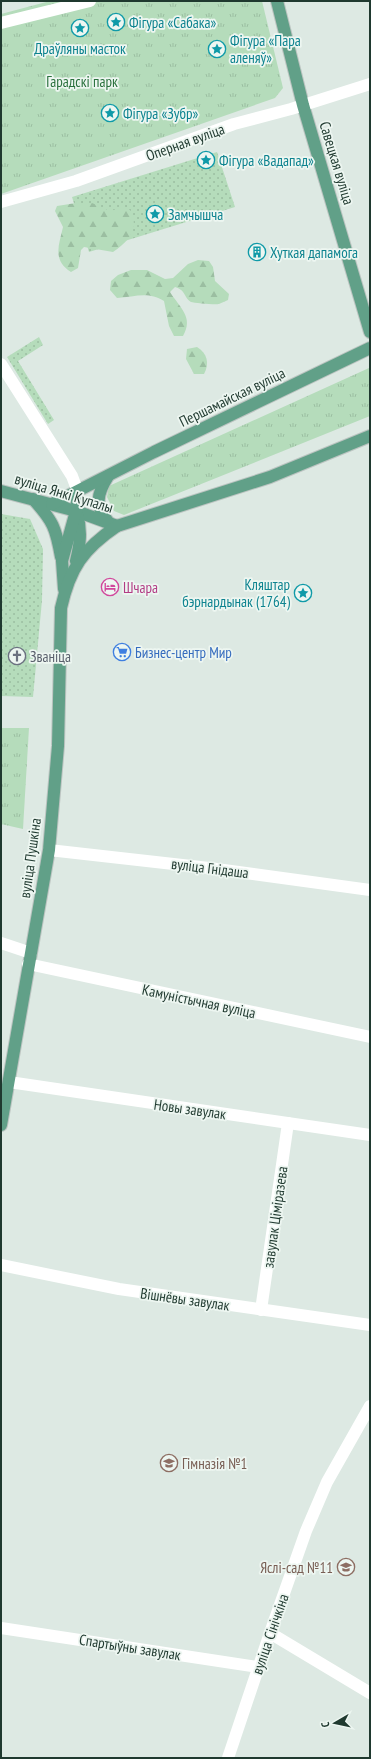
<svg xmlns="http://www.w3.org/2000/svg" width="371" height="1759" viewBox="0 0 371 1759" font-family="'PT Sans Narrow',sans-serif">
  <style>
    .grass { fill: url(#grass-dots) }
    .forest { fill: url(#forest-firs) }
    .park { fill: url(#park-tufts) }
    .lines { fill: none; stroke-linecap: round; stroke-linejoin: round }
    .major-casing { stroke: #bcc4c1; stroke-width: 14 }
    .minor { stroke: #fff; stroke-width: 12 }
    .major { stroke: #61a088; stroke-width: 12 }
    .labels { text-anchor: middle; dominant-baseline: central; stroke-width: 3.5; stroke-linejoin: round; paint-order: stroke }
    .culture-label { font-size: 15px; fill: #0d838f; stroke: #edf6f1; text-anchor: start }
    .park-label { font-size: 15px; fill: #29703c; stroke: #edf6f1 }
    .street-label { font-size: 15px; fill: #1f392f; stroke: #edf6f1 }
    .hotel-label { font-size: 15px; fill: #b23c85; stroke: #edf6f1; text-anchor: start }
    .shop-label { font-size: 15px; fill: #366cbe; stroke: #edf6f1; text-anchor: start }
    .worship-label { font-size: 15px; fill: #5b616d; stroke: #edf6f1; text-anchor: start }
    .education-label { font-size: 15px; fill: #785e54; stroke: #edf6f1; text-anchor: start }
  </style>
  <defs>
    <pattern id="grass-dots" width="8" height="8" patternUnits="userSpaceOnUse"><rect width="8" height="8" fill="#b5dcbb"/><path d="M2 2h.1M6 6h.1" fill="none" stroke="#9bbea1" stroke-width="1.8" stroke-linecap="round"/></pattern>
    <pattern id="forest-firs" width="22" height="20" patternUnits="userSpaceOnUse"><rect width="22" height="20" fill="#b5dcbb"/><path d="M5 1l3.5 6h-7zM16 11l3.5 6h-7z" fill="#9bbea1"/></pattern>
    <pattern id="park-tufts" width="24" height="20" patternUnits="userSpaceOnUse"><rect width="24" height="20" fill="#b5dcbb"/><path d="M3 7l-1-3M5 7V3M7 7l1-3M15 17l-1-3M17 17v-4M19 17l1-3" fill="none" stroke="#9bbea1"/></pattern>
  </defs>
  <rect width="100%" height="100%" fill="#dde9e3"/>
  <!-- grass -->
  <g class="grass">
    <path d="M217,152l18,55 -146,45 -17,-55z"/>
    <path d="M39,337l4,8 -25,16 36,59 -6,4 -41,-67z"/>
    <path d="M1,514l29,5 13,30 -1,51 -9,97 -32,-1z"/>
  </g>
  <!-- forest -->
  <g class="forest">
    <path d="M76,203h16l18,8 11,-3 9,2c10,19 -1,31 -17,42l-29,-5 -3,3 -3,18 -7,4c-19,-12 -12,-27 -8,-45l-8,-16 2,-5z"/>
    <path d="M198,260l11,1 4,6 2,14 14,13 -1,6c-3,1 -6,3 -9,4 -3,1 -25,-1 -28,-2 -8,-5 -4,-11 -16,-15l-5,5c10,16 24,25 13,44h-9l-5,-10 -5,-25c-16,-10 -29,-4 -47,-3l-7,-8 1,-9 7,-6 13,-5h16l18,9 8,-1 15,-14z"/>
    <path d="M197,347c10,6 13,16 7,27h-10l-8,-15 1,-10z"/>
  </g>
  <!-- park -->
  <g class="park">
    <path d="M50,1h212l21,87 -8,10 -274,96v-180z"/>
    <path d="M369,368l1,48 -246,99 -10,-4 -7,-14 2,-11z"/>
    <path d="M1,728h28l-6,101 -22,-5z"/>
  </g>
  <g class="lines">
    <defs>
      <g id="major">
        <path d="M277,1l26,104 67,227"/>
        <path d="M108,476c-11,18 -14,29 1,47"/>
        <path d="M1,491l75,20 41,15"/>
        <path d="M33,499c20,22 23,29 28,58"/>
        <path d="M52,504l102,-52 216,-104"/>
        <path d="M76,561c4,-16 6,-30 1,-47"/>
        <path d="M64,589l-2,-28 14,-50 2,-19"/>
        <path d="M1,1125l48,-275 9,-104 3,-138c9,-40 22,-59 56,-82l153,-49 100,-41"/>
      </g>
    </defs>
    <!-- major casing -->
    <use href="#major" class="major-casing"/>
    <!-- minor -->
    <g class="minor">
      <path d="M1,23l89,-22"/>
      <path d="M1,202l75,-21 158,-57 57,-15 79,-25"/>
      <path d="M1,364l71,112 6,16"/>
      <path d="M49,850l160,18 161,22"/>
      <path d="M1,943l30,10"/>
      <path d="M28,964l342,73"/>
      <path d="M9,1082l361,53"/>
      <path d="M1,1265l118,24 251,36"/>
      <path d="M261,1310l27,-187"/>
      <path d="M1,1628l257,39"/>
      <path d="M270,1633l100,60"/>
      <path d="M228,1758l42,-125 36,-102 21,-49 43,-76"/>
    </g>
    <!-- major -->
    <use href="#major" class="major"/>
  </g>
  <!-- icons -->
  <defs>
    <symbol id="sight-ring" viewBox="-11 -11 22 22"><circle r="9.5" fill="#edf6f1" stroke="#0f9aa8" stroke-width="1.5"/><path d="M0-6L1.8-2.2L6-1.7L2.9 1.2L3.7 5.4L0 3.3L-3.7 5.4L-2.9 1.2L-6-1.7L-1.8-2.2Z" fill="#0f9aa8"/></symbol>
    <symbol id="building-ring" viewBox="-11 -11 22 22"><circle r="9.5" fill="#edf6f1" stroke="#0f9aa8" stroke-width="1.5"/><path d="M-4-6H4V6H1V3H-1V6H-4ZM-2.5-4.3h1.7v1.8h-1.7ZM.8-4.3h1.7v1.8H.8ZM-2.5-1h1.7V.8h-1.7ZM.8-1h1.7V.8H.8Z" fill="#0f9aa8"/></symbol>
    <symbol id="hotel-ring" viewBox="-11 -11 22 22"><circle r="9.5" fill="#edf6f1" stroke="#d1479c" stroke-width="1.5"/><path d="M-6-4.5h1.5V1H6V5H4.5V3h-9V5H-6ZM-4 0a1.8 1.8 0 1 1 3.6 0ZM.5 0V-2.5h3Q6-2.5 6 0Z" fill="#d1479c"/></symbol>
    <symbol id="supermarket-ring" viewBox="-11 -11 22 22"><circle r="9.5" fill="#edf6f1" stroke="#3f7fe0" stroke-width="1.5"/><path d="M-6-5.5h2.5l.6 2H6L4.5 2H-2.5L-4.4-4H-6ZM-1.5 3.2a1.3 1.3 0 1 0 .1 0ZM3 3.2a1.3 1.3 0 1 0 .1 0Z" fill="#3f7fe0"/></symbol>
    <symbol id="church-ring" viewBox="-11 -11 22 22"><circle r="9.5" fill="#edf6f1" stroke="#6b7280" stroke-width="1.5"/><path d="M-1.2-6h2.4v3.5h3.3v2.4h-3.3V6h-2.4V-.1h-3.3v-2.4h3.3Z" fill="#6b7280"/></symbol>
    <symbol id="school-ring" viewBox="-11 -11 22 22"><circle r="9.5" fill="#edf6f1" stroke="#8d6e63" stroke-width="1.5"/><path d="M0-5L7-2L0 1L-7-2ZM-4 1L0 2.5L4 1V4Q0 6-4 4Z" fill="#8d6e63"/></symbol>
  </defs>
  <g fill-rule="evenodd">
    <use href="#sight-ring" x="106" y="12" width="20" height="20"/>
    <use href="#sight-ring" x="70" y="18" width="20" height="20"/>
    <use href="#sight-ring" x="207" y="39" width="20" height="20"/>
    <use href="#sight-ring" x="100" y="103" width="20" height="20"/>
    <use href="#sight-ring" x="196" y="150" width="20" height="20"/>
    <use href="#sight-ring" x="145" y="204" width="20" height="20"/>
    <use href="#building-ring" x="247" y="242" width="20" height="20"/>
    <use href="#hotel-ring" x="100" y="577" width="20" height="20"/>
    <use href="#sight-ring" x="293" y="583" width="20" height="20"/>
    <use href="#supermarket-ring" x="112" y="642" width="20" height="20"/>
    <use href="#church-ring" x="7" y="646" width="20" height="20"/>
    <use href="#school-ring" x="159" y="1453" width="20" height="20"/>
    <use href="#school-ring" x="336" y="1557" width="20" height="20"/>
  </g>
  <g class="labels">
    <!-- culture labels -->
    <g class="culture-label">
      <text x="129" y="22">Фігура «Сабака»</text>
      <text x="230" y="40">Фігура «Пара<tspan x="230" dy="17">аленяў»</tspan></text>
      <text x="80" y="48" text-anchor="middle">Драўляны масток</text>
      <text x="123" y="113">Фігура «Зубр»</text>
      <text x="219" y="160">Фігура «Вадапад»</text>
      <text x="168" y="214">Замчышча</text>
      <text x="270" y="252">Хуткая дапамога</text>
      <text x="290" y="584" text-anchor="end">Кляштар<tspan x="290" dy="17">бэрнардынак (1764)</tspan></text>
    </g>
    <!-- park labels -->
    <g class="park-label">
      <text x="82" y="81">Гарадскі парк</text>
    </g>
    <!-- street labels -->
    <g class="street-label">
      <text transform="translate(185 142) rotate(-20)">Оперная вуліца</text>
      <text transform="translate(337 163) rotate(73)">Савецкая вуліца</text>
      <text transform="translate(232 397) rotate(-26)">Першамайская вуліца</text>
      <text transform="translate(64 493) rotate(17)">вуліца Янкі Купалы</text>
      <text transform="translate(30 858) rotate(-82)">вуліца Пушкіна</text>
      <text transform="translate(210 868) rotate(7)">вуліца Гнідаша</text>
      <text transform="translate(199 1001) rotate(12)">Камуністычная вуліца</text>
      <text transform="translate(190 1109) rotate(8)">Новы завулак</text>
      <text transform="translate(275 1217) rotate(-82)">завулак Ціміразева</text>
      <text transform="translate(185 1299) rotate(8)">Вішнёвы завулак</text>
      <text transform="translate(270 1634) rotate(-71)">вуліца Сінічкіна</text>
      <text transform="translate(130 1647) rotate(9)">Спартыўны завулак</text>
    </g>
    <!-- hotel labels -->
    <g class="hotel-label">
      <text x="123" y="587">Шчара</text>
    </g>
    <!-- shop labels -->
    <g class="shop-label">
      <text x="135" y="652">Бизнес-центр Мир</text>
    </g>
    <!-- worship labels -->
    <g class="worship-label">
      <text x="30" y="656">Званіца</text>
    </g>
    <!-- education labels -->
    <g class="education-label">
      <text x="182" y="1463">Гімназія №1</text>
      <text x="333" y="1567" text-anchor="end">Яслі-сад №11</text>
    </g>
  </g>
  <!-- border -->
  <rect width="371" height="1759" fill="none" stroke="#1f392f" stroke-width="4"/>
  <!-- north arrow -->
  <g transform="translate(335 1723) rotate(261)" stroke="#edf6f1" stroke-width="3" paint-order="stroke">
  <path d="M0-3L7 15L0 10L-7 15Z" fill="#1f392f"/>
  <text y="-6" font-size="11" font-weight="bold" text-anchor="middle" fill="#1f392f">С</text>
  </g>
</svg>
